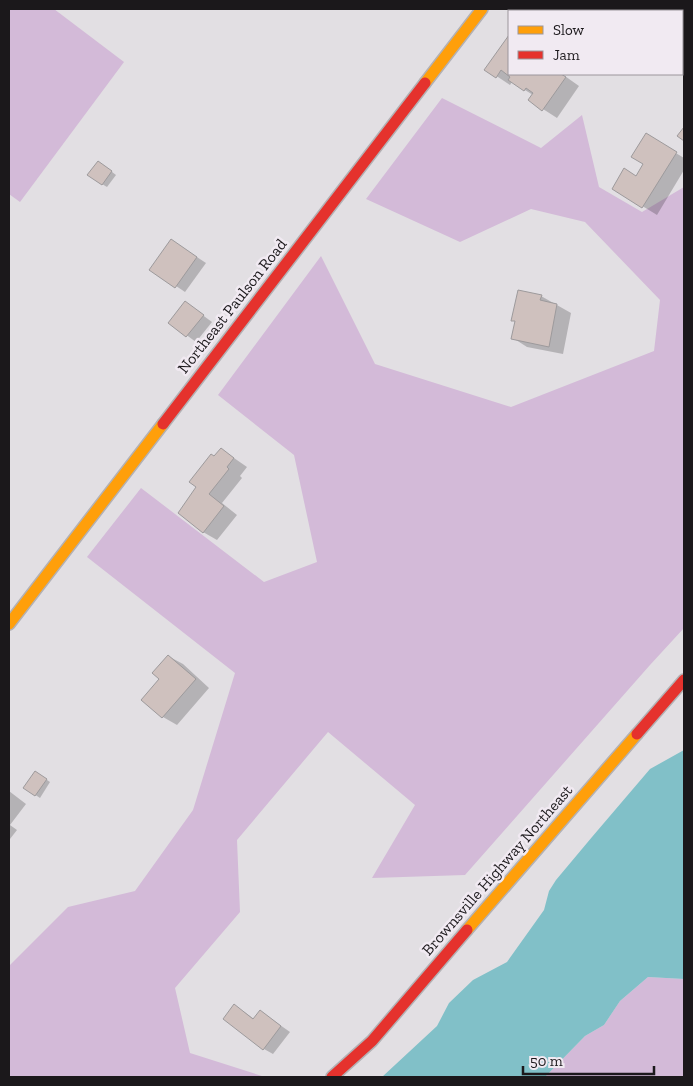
<svg xmlns="http://www.w3.org/2000/svg" width="693" height="1086" viewBox="0 0 693 1086" font-family="'Zilla Slab',serif">
  <style>
    .forest { fill: #d3bad8 }
    .water { fill: #81c0c8 }
    .shadow { fill: #0003 }
    .building { fill: #cfc1be; stroke: #9d9a9c }
    .lines { fill: none; stroke-linecap: round; stroke-linejoin: round }
    .slow-casing { stroke: #b3b1b4; stroke-width: 14 }
    .jam-casing { stroke: #b3b1b4; stroke-width: 14 }
    .slow { stroke: #ff9f0a; stroke-width: 11 }
    .jam { stroke: #e5322d; stroke-width: 11 }
    .labels { text-anchor: middle; dominant-baseline: central; stroke-width: 5; stroke-linejoin: round; paint-order: stroke }
    .street-label { font-size: 16px; fill: #1b181b; stroke: #f1eaf2 }
  </style>
  <rect width="100%" height="100%" fill="#e2dfe3"/>
  <!-- forest -->
  <g class="forest">
    <path d="M9,9h45l70,53 -104,140 -11,-8z"/>
    <path d="M442,98l99,50 41,-33 17,72 43,25 42,-25v441l-34,37 -185,210 -93,3 43,-73 -87,-73 -91,108 3,72 -65,76 15,65 75,24h-256v-111l59,-59 67,-16 58,-81 42,-137 -148,-116 54,-69 123,94 53,-20 -23,-107 -76,-60 103,-139 54,108 136,43 143,-56 6,-51 -75,-78 -54,-13 -71,33 -94,-43z"/>
    <path d="M648,977l36,2v98h-139l40,-41 19,-11 16,-24z"/>
  </g>
  <!-- water -->
  <path class="water" d="M684,750v229l-36,-2 -28,24 -16,24 -19,11 -40,41h-163l55,-51 12,-23 24,-23 34,-18 37,-52 5,-19 7,-11 36,-43 58,-68z"/>
  <!-- shadow -->
  <g class="shadow">
    <path d="M532,9h62l3,2h-62z"/>
    <path d="M509,37v37h53l17,12 -22,32 -28,-18 4,-5 -21,-13 -2,3 -24,-16z"/>
    <path d="M646,135l38,23v12l-27,45 -44,-27 24,-11 8,-14z"/>
    <path d="M103,165l13,10 -9,12 -5,-3z"/>
    <path d="M171,240l35,23 -21,29 -34,-23z"/>
    <path d="M541,296l30,17 -8,41 -36,-7 -14,-9 3,-16 -3,-2z"/>
    <path d="M186,303l26,19 -16,20 -26,-19z"/>
    <path d="M221,449l26,18 -7,9 2,2 -20,25 15,12 -20,25 -14,-8 -5,-45 17,-30z"/>
    <path d="M168,656l15,8 26,24 -32,37 -14,-8 -20,-18 18,-20z"/>
    <path d="M35,772l15,10 -10,16 -15,-10z"/>
    <path d="M9,791l17,13 -16,21 7,5 -7,9z"/>
    <path d="M243,1011l11,8 6,-8 30,21 -17,22 -9,-5z"/>
  </g>
  <!-- building -->
  <g class="building">
    <path d="M530,9h60l-2,2h-55z"/>
    <path d="M509,35v39h52l5,3 -24,34 -14,-11 5,-7 -7,-5 -2,3 -16,-11 2,-3 -9,-7 -5,8 -12,-8z"/>
    <path d="M684,127v14l-7,-5z"/>
    <path d="M646,133l31,19 -35,56 -30,-19 12,-21 12,8 7,-12 -12,-7z"/>
    <path d="M98,161l14,10 -10,14 -15,-10z"/>
    <path d="M171,239l26,18 -22,31 -26,-18z"/>
    <path d="M518,290l24,5 -2,5 17,4 -8,43 -38,-8 4,-18h-4z"/>
    <path d="M185,301l19,14 -18,22 -18,-14z"/>
    <path d="M221,448l13,10 -7,9 2,2 -20,25 15,12 -21,27 -25,-20 18,-26 -7,-5 22,-28 3,2z"/>
    <path d="M168,655l28,24 -34,39 -21,-18 18,-21 -7,-6z"/>
    <path d="M35,771l12,8 -12,17 -12,-8z"/>
    <path d="M234,1004l19,15 7,-9 21,16 -18,24 -40,-31z"/>
  </g>
  <g class="lines">
    <defs>
      <g id="slow">
        <path d="M425,83l57,-74"/>
        <path d="M9,624l154,-200"/>
        <path d="M467,930l170,-196"/>
      </g>
      <g id="jam">
        <path d="M163,424l262,-341"/>
        <path d="M637,734l47,-54"/>
        <path d="M332,1077l40,-36 95,-111"/>
      </g>
    </defs>
    <!-- slow casing -->
    <use href="#slow" class="slow-casing"/>
    <!-- jam casing -->
    <use href="#jam" class="jam-casing"/>
    <!-- slow -->
    <use href="#slow" class="slow"/>
    <!-- jam -->
    <use href="#jam" class="jam"/>
  </g>
  <g class="labels">
    <!-- street labels -->
    <g class="street-label">
      <text transform="translate(232 306) rotate(-52)">Northeast Paulson Road</text>
      <text transform="translate(497 870) rotate(-49)">Brownsville Highway Northeast</text>
    </g>
  </g>
  <!-- border -->
  <rect width="693" height="1086" fill="none" stroke="#1b181b" stroke-width="20"/>
  <!-- legend -->
  <rect x="508" y="10" width="175" height="65" fill="#f1eaf2" stroke="#9b969c"/>
  <rect x="518" y="26" width="25" height="8" fill="#ff9f0a" stroke="#9b969c"/>
  <text x="553" y="35" font-size="15" fill="#1b181b">Slow</text>
  <rect x="518" y="51" width="25" height="8" fill="#e5322d" stroke="#9b969c"/>
  <text x="553" y="60" font-size="15" fill="#1b181b">Jam</text>
  <!-- scale -->
  <path d="M523 1066v8h131v-8" fill="none" stroke="#1b181b" stroke-width="2.5"/>
  <text x="530" y="1066" font-size="15" fill="#1b181b" stroke="#f1eaf2" stroke-width="4" paint-order="stroke">50 m</text>
</svg>
